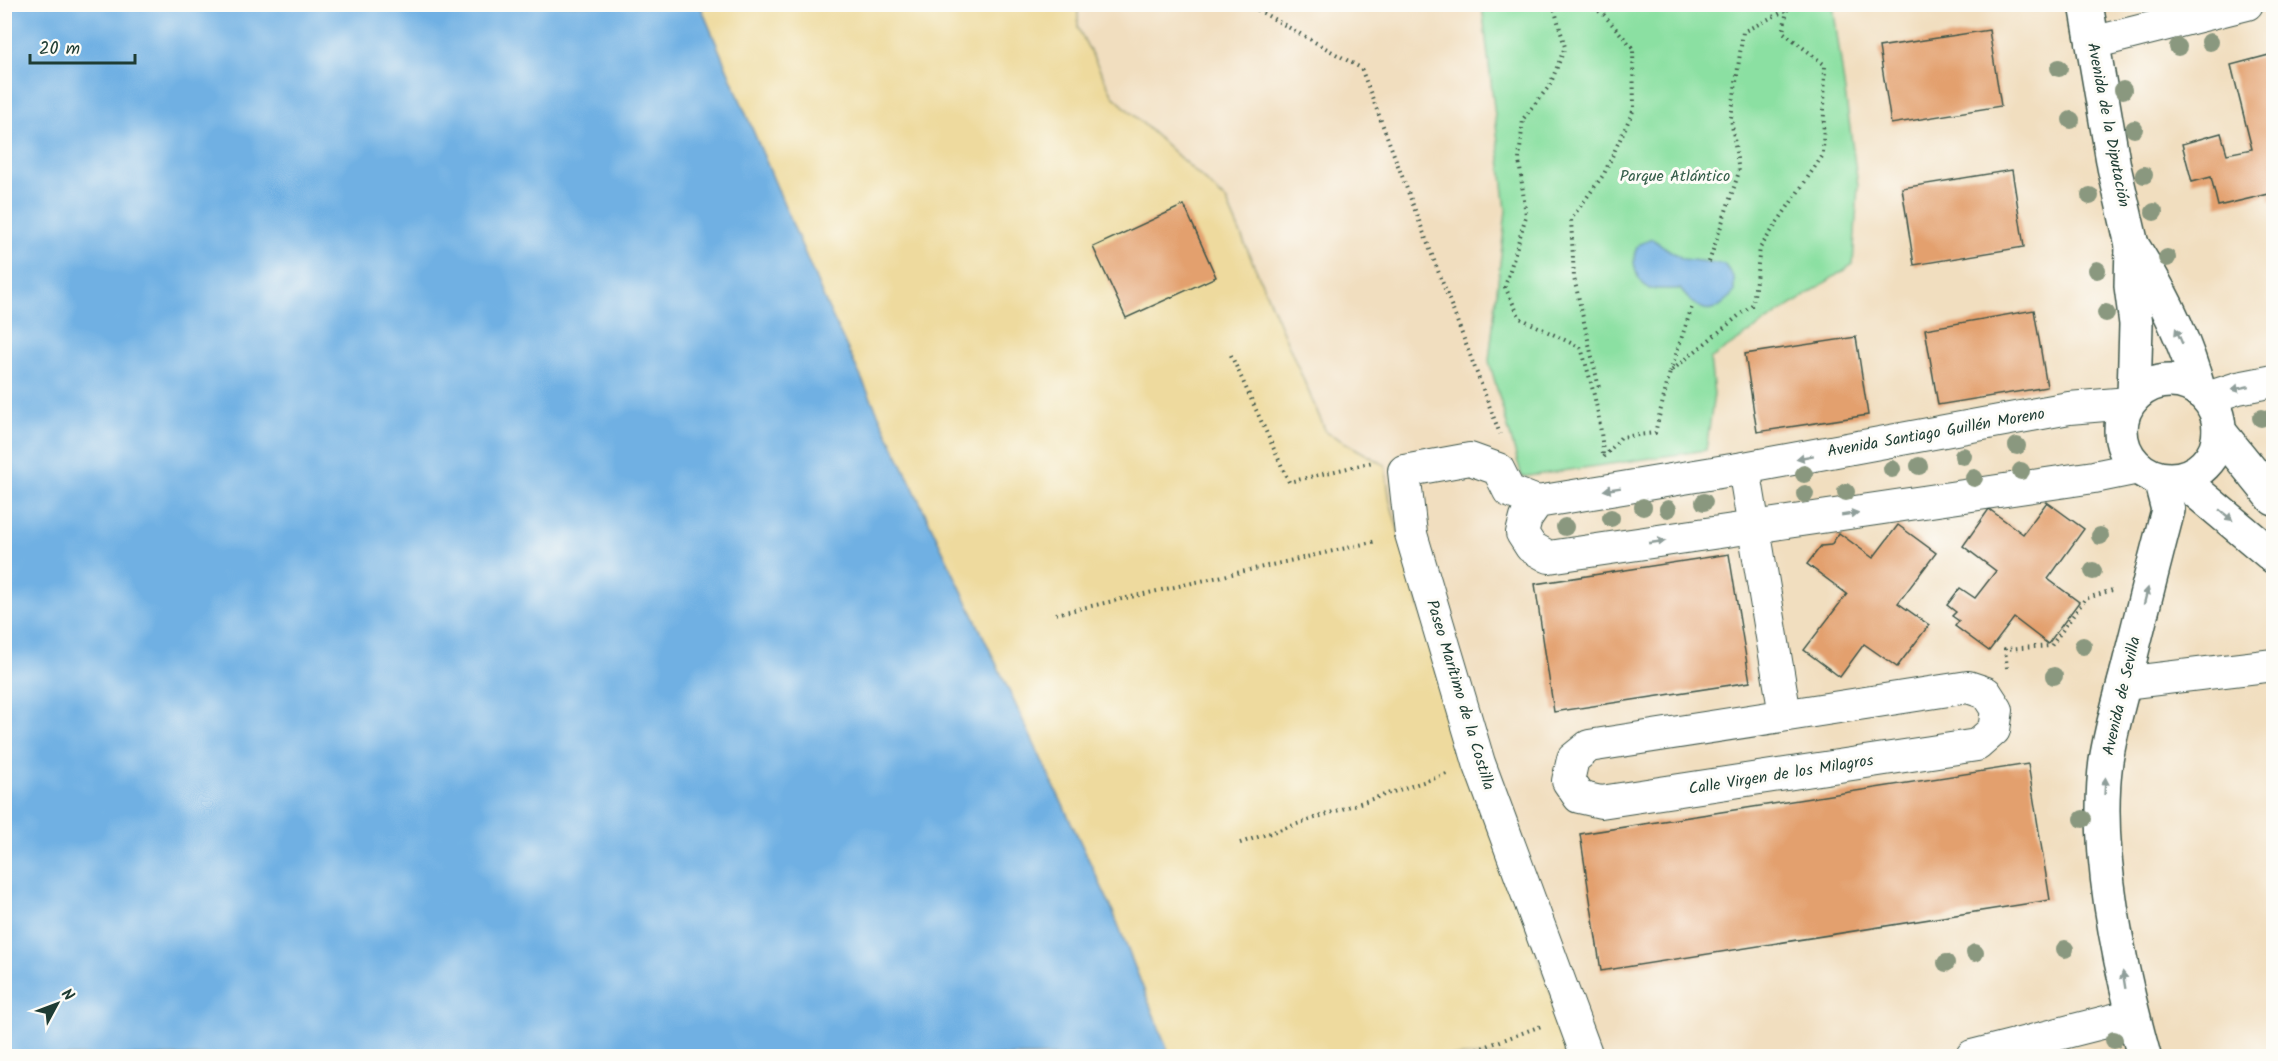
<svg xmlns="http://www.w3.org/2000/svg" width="2278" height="1061" viewBox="0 0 2278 1061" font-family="Kalam,sans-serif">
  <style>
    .green { fill: #8be0a2; stroke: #558e6b; stroke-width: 1.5 }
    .sand { fill: #eeda9e; stroke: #868c69; stroke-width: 1.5 }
    .water { fill: #6fb0e3; stroke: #47768c; stroke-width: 1.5 }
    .building { fill: #e3a06e }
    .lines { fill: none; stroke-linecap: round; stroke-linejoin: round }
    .street-casing { stroke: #3e5549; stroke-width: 34 }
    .secondary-casing { stroke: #3e5549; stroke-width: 36 }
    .path { stroke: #3e5549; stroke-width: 4; stroke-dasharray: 1.5 4.5; stroke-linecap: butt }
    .street { stroke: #fff; stroke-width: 32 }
    .secondary { stroke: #fff; stroke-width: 33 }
    .tree { fill: #8a987f }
    .oneway { fill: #8f9e9a }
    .labels { text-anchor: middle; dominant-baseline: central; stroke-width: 6; stroke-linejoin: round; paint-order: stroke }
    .street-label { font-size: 16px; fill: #1f3d34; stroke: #fdfcf7 }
    .park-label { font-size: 16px; fill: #355e4a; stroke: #fdfcf7 }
  </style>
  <rect width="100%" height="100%" fill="#fdfcf7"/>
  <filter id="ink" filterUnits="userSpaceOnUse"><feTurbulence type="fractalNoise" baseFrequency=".0167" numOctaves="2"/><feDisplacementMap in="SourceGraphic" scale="12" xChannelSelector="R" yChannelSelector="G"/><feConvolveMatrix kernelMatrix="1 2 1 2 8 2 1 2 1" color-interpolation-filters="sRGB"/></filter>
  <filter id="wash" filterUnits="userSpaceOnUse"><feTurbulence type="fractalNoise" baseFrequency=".008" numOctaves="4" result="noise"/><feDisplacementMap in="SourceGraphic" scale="24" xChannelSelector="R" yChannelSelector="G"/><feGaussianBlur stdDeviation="1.35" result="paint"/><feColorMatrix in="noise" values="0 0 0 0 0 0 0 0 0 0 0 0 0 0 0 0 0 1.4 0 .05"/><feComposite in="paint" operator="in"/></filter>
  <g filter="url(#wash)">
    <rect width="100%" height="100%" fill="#f1debf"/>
    <!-- green -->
    <path class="green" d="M1482,5h351l25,181 -5,78 -143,95 4,35 -8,56 -184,27 -33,-116 17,-151z"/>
    <!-- sand -->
    <path class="sand" d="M700,5h378v23l36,69 112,103 100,232 59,33 5,36 56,202 128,353h-404l-59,-149 -287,-608z"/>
    <!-- water -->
    <g class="water">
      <path d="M5,4l695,1 124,294 287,608 59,149h-1165z"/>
      <path d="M1652,239l31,20 41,5 10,14v14c-21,27 -36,20 -54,-3h-31c-14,-10 -20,-30 -10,-45z"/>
    </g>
    <g id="blocks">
      <!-- building -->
      <g class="building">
        <path d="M1989,30l12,76 -110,18 -12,-77z"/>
        <path d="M2269,55l1,4h4v142h-4l-1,-7 -51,12 -7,-29 -19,5 -10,-38 39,-11 6,21 25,-5 -21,-84z"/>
        <path d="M2012,170l12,77 -110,18 -12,-77z"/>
        <path d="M1184,205l32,72 -90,41 -33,-71z"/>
        <path d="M2034,310l13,77 -109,18 -13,-76z"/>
        <path d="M1856,337l12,78 -111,17 -12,-78z"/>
        <path d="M2047,502l37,27 -36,50 31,23 -31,42 -34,-26 -25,33 -34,-25 4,-5 -7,-5 4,-4 -9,-7 13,-17 15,10 21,-27 -33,-25 26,-37 34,25z"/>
        <path d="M1898,525l38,28 -38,50 31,22 -32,42 -33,-23 -24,33 -36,-27 43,-56 -40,-30 14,-18 10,-1 8,-12 34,25z"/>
        <path d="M1729,554l21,128 -196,30 -19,-128z"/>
        <path d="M2028,764l22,136 -449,71 -21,-137z"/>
      </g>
    </g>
  </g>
  <g filter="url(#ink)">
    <use href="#blocks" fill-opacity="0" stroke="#3e5549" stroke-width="1.5"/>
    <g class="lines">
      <defs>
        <g id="street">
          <path d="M2092,43l155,-39"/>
          <path d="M2207,398l31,-10 36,-7"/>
          <path d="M2129,403l-60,5 -325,60 -207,34 -11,16 -4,15 9,14 18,10 545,-80 44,-9"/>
          <path d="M1744,468l41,247"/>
          <path d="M1537,502l-28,-11 -11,-22 -28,-10 -66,12 7,63 68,229 108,293"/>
          <path d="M2124,683l150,-18"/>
          <path d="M1968,687l18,6 11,17 -3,20 -17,15 -376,57 -22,-5 -11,-16 5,-22 16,-13z"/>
          <path d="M1972,1056l161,-41"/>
        </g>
        <g id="secondary">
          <path d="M2086,4l28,163 18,78 -1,41 5,38 -2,72"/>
          <path d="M2132,245c29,45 53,94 67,146"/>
          <circle cx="2170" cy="430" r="49"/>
          <path d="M2219,431l55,68"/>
          <path d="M2181,479l93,78"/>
          <path d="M2144,1056c-24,-87 -50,-205 -38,-295 5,-32 14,-62 22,-93 13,-53 26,-105 40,-158l-8,-31"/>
        </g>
      </defs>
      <!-- street casing -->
      <use href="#street" class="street-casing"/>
      <!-- secondary casing -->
      <use href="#secondary" class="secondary-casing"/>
      <!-- path -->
      <g class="path">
        <path d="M1247,4l114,64 139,366"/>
        <path d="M1553,4l12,43 -15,38 -27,34 -4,41 7,56 -21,71 15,31 61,30c11,36 21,73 22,110"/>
        <path d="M1589,4l15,11 29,33 1,61 -30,65 -33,45 3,59 25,110"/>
        <path d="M1709,262l30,-90 -8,-54 12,-86 45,-23"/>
        <path d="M1231,355l58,127 84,-20"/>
        <path d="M1670,372l23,-68"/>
        <path d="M1604,457l17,-20 34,-4 15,-61 83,-68 7,-56 63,-93 2,-90 -42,-33 5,-28"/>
        <path d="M1056,614l321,-73"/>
        <path d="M2007,668l-2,-19 46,-3 34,-47 27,-9"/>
        <path d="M1240,843l207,-69"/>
        <path d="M1460,1056l81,-30"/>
      </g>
      <!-- street -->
      <use href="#street" class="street"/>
      <!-- secondary -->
      <use href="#secondary" class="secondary"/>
    </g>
    <!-- trees -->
    <g class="tree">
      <circle cx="2210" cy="42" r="9"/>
      <circle cx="2178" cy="47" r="9"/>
      <circle cx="2059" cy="68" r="9"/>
      <circle cx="2123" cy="90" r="9"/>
      <circle cx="2071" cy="120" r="9"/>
      <circle cx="2134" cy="129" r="9"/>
      <circle cx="2144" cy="175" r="9"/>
      <circle cx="2090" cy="196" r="9"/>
      <circle cx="2154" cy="212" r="9"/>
      <circle cx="2167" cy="258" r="9"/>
      <circle cx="2097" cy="270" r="9"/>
      <circle cx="2106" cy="313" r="9"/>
      <circle cx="2261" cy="418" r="9"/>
      <circle cx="2017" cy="446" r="9"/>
      <circle cx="1963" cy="456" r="9"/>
      <circle cx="1919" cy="466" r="9"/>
      <circle cx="1892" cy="469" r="9"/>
      <circle cx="2021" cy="471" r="9"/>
      <circle cx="1804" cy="474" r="9"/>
      <circle cx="1974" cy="478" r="9"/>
      <circle cx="1846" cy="492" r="9"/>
      <circle cx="1805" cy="494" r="9"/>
      <circle cx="1704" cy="502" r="9"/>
      <circle cx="1643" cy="507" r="9"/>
      <circle cx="1668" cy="509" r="9"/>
      <circle cx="1611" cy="518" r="9"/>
      <circle cx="1565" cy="527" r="9"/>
      <circle cx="2100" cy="536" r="9"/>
      <circle cx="2093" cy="571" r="9"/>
      <circle cx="2083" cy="646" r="9"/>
      <circle cx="2054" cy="676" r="9"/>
      <circle cx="2083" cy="819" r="9"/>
      <circle cx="2065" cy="949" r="9"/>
      <circle cx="1975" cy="953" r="9"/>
      <circle cx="1946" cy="963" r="9"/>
      <circle cx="2114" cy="1040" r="9"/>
    </g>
    <!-- one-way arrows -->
    <defs><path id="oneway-solid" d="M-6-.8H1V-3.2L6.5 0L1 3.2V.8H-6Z" transform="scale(1.5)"/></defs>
    <g class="oneway">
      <use href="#oneway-solid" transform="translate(2179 336) rotate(-114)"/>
      <use href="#oneway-solid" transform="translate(2240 388) rotate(168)"/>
      <use href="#oneway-solid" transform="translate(1805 457) rotate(170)"/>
      <use href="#oneway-solid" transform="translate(1612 489) rotate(171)"/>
      <use href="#oneway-solid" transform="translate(1850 514) rotate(-9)"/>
      <use href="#oneway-solid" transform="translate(2226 515) rotate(39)"/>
      <use href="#oneway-solid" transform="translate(1657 542) rotate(-8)"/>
      <use href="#oneway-solid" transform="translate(2146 596) rotate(-76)"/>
      <use href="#oneway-solid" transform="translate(2105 786) rotate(-87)"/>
      <use href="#oneway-solid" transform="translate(2124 980) rotate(-99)"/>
    </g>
  </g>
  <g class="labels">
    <!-- street labels -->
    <g class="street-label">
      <text transform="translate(2108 125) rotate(79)">Avenida de la Diputación</text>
      <text transform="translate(1936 433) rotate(-10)">Avenida Santiago Guillén Moreno</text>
      <text transform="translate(1460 695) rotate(73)">Paseo Marítimo de la Costilla</text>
      <text transform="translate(2122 696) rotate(-77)">Avenida de Sevilla</text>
      <text transform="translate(1781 775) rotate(-9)">Calle Virgen de los Milagros</text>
    </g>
    <!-- park labels -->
    <g class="park-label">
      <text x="1675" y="176">Parque Atlántico</text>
    </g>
  </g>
  <!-- margin -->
  <rect width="2278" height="1061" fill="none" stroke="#fdfcf7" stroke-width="24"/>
  <!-- north arrow -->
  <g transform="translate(57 1004) rotate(49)" stroke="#fdfcf7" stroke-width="4.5" paint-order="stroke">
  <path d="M0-4.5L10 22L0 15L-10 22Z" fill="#1f3d34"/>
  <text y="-9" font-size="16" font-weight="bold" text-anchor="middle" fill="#1f3d34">N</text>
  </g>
  <!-- scale -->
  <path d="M30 54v9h105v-9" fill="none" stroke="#1f3d34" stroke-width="3"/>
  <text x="39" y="54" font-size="18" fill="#1f3d34" stroke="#fdfcf7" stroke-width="4.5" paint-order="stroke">20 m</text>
</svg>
